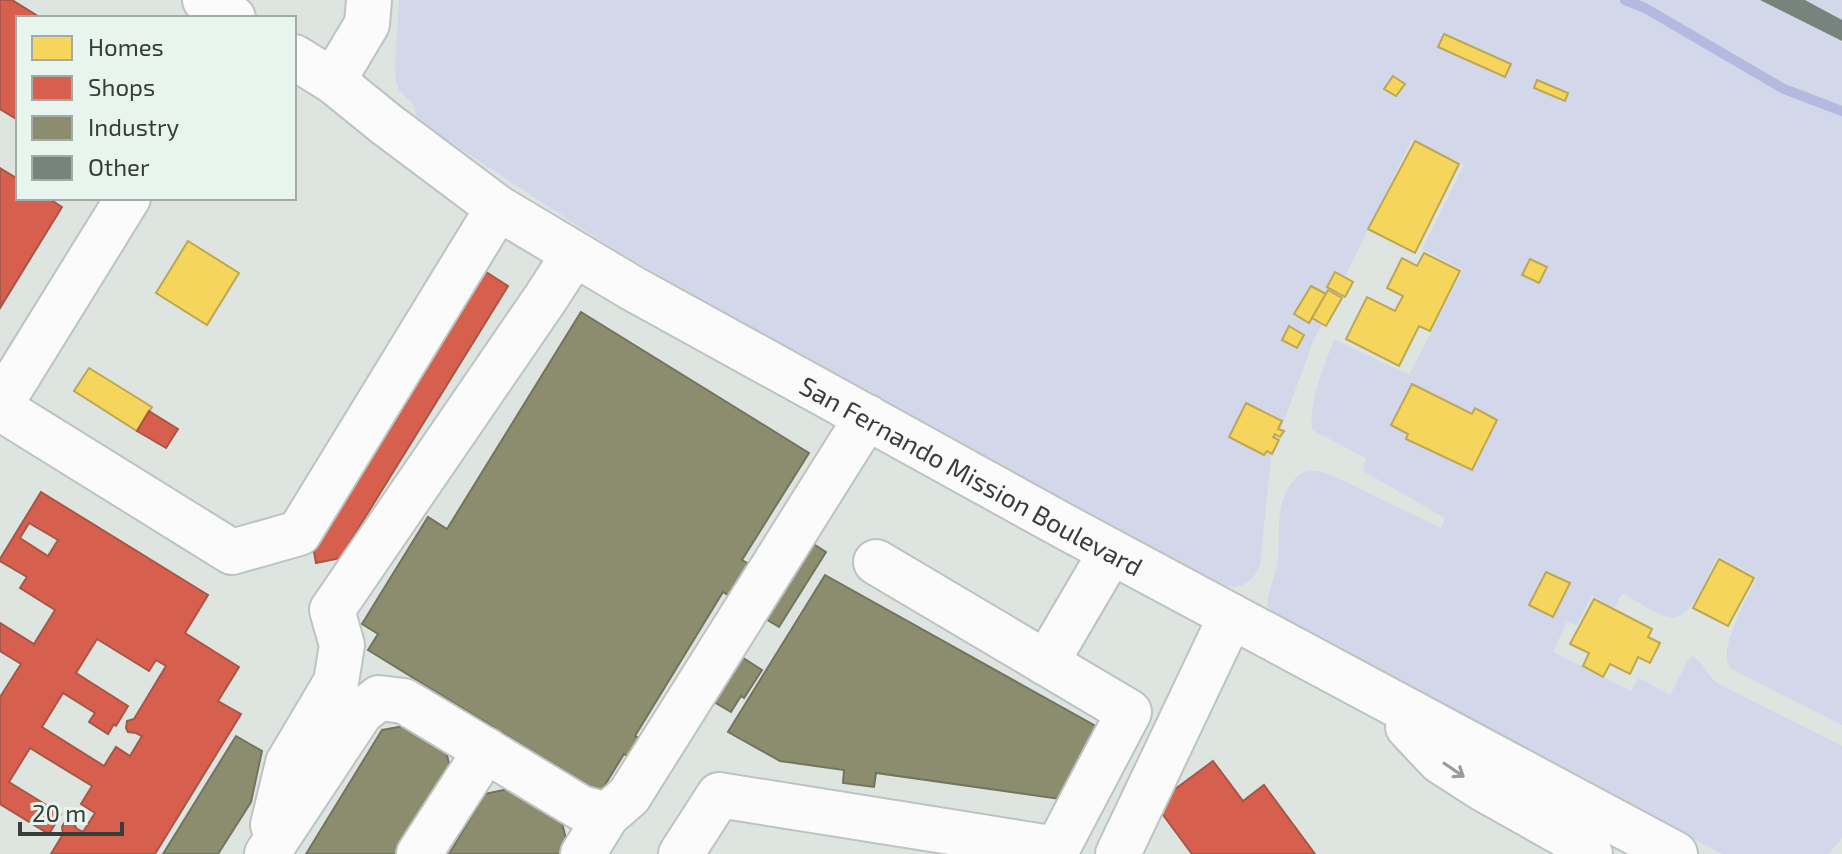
<svg xmlns="http://www.w3.org/2000/svg" width="1842" height="854" viewBox="0 0 1842 854" font-family="'Exo 2',sans-serif">
  <style>
    .green { fill: #d2d7e9 }
    .homes { fill: #f6d55c; stroke: #bda752; stroke-width: 2 }
    .shops { fill: #d6604d; stroke: #a75647; stroke-width: 2; fill-rule: evenodd }
    .industry { fill: #8c8c6e; stroke: #73745e; stroke-width: 2 }
    .lines { fill: none; stroke-linecap: round; stroke-linejoin: round }
    .stream { stroke: #b5b9e0; stroke-width: 10 }
    .building { fill: #77847d }
    .minor-casing { stroke: #bdc3c0; stroke-width: 48 }
    .major-casing { stroke: #bdc3c0; stroke-width: 48 }
    .minor { stroke: #fafbfa; stroke-width: 44 }
    .major { stroke: #fafbfa; stroke-width: 44 }
    .oneway { stroke: #999c9a }
    .labels { text-anchor: middle; dominant-baseline: central; stroke-width: 8; stroke-linejoin: round; paint-order: stroke }
    .street-label { font-size: 26px; fill: #383d3a; stroke: #e8f5ee }
  </style>
  <rect width="100%" height="100%" fill="#dee5e1"/>
  <!-- green -->
  <path class="green" d="M399,0h1443v725l-105,-53c-5,-3 -8,-4 -9,-9 -7,-20 20,-67 29,-86l-39,-21c-10,16 -25,67 -50,61 -14,-3 -32,-17 -46,-24l-7,15 -23,-13 -15,30 -10,-3 -14,30 78,39 8,-13 31,17 18,-35 4,-4c10,4 14,18 25,27l125,63v92l-14,16h-106l-448,-240 -7,-8c0,-12 8,-28 10,-42 5,-28 -4,-55 14,-80 10,-15 21,-15 38,-10l112,54 4,-10 -82,-47 3,-13 -54,-28c-3,-31 12,-62 22,-91l75,36 54,-105 -41,-21 42,-84 -52,-26 -100,205 -41,113 -11,108c-6,17 -22,27 -39,19l-475,-257 -148,-88 -166,-109 -16,-15 -2,-10 -15,-15 -3,-8 -1,-17z"/>
  <!-- homes -->
  <g class="homes">
    <path d="M1444,34l67,30 -6,13 -67,-30z"/>
    <path d="M1393,76l12,8 -9,12 -12,-7z"/>
    <path d="M1537,80l31,13 -3,8 -31,-13z"/>
    <path d="M1415,141l44,23 -44,89 -47,-24z"/>
    <path d="M188,241l51,32 -32,52 -51,-32z"/>
    <path d="M1424,253l36,18 -30,60 -11,-5 -20,40 -53,-27 21,-42 28,14 8,-15 -16,-8 15,-30 15,8z"/>
    <path d="M1530,259l17,8 -8,16 -17,-8z"/>
    <path d="M1335,272l18,10 -8,15 -18,-10z"/>
    <path d="M1311,286l15,8 -17,29 -15,-9z"/>
    <path d="M1328,290l14,8 -16,28 -14,-8z"/>
    <path d="M1289,326l15,9 -7,13 -15,-8z"/>
    <path d="M89,368l63,39 -15,24 -63,-40z"/>
    <path d="M1412,384l60,30 3,-6 22,12 -25,50 -66,-31 2,-5 -17,-9z"/>
    <path d="M1246,403l36,18 -4,8 6,2 -4,6 -5,-3 -2,3 6,3 -7,14 -5,-3 -3,4 -35,-18z"/>
    <path d="M1719,559l35,19 -26,48 -35,-18z"/>
    <path d="M1546,572l24,11 -17,34 -24,-12z"/>
    <path d="M1594,599l58,30 -4,8 12,6 -10,20 -12,-6 -8,17 -20,-10 -7,13 -20,-11 6,-13 -19,-9z"/>
  </g>
  <!-- shops -->
  <g class="shops">
    <path d="M0,0h12l29,18h-23v102l-18,-11z"/>
    <path d="M0,168l18,11v19h30l14,9 -62,101z"/>
    <path d="M483,270l25,16 -168,272 -24,5 -3,-17z"/>
    <path d="M149,411l29,18 -12,19 -29,-17z"/>
    <path d="M41,492l167,103 -23,38 54,34 -21,34 23,13 -86,140h-104l12,-20 -1,-7 3,-5 7,-1 5,8 6,3 12,-19 -14,-9 11,-18 -62,-38 -21,34 52,32 -12,20 -49,-30v-107l21,-33 -21,-13v-28l34,21 21,-34 -35,-22 7,-11 -27,-16v-2zM29,523l29,17 -10,16 -28,-18zM97,639l52,32 7,-11 10,6 -32,53 -7,2 -1,7 2,4 8,1 6,3 -12,20 -14,-9 -12,19 -62,-39 21,-34 32,20 -6,9 19,12 6,-10 2,2 12,-20 -52,-33z"/>
    <path d="M1213,761l30,40 21,-16 51,69h-123l-37,-50z"/>
  </g>
  <!-- industry -->
  <g class="industry">
    <path d="M581,312l228,141 -67,107 9,5 -20,32 -8,-5 -88,144 11,6 -11,19 -11,-7 -24,39 -232,-143 10,-16 -16,-10 66,-107 19,12z"/>
    <path d="M804,538l22,14 -47,75 -22,-13z"/>
    <path d="M825,575l274,153 -39,71 -184,-26 -2,14 -31,-4 1,-13 -64,-9 -52,-29z"/>
    <path d="M737,654l25,16 -18,28 -3,-2 -10,16 -17,-10 11,-16 -6,-4z"/>
    <path d="M404,726l42,25 5,21 -52,82h-93l76,-124z"/>
    <path d="M236,736l26,15 -11,51 -33,52h-55z"/>
    <path d="M508,789l54,34 5,20 -7,11h-111l36,-60z"/>
  </g>
  <g class="lines">
    <!-- stream -->
    <path class="stream" d="M1625,0l20,8 139,81 58,22"/>
  </g>
  <!-- building -->
  <path class="building" d="M1760,0h45l37,20v21z"/>
  <g class="lines">
    <defs>
      <g id="minor">
        <path d="M333,81l34,-57 2,-24"/>
        <path d="M0,405l128,-207"/>
        <path d="M0,408l232,144 67,-19 199,-325"/>
        <path d="M1046,663l65,-111"/>
        <path d="M273,825l15,-62 48,-81 6,-37 -10,-35 215,-314 27,-42"/>
        <path d="M267,854l94,-142 18,-14 25,3 177,107 26,7 22,-19 238,-379"/>
        <path d="M419,854l67,-104"/>
        <path d="M583,854l24,-39"/>
        <path d="M681,854l38,-59 338,54 72,-137 -253,-150"/>
        <path d="M1118,854l113,-238"/>
      </g>
      <g id="major">
        <path d="M205,0l28,18"/>
        <path id="s1" d="M294,57l39,24 53,43 112,84 134,80 437,241 606,325"/>
        <path d="M1408,727l32,34 42,27 94,53 14,13"/>
      </g>
    </defs>
    <!-- minor casing -->
    <use href="#minor" class="minor-casing"/>
    <!-- major casing -->
    <use href="#major" class="major-casing"/>
    <!-- minor -->
    <use href="#minor" class="minor"/>
    <!-- major -->
    <use href="#major" class="major"/>
  </g>
  <!-- one-way arrows -->
  <defs><path id="oneway-shaft" d="M-6 0H5M1.5-3L5.5 0L1.5 3" fill="none" stroke-width="1.6" stroke-linecap="round" stroke-linejoin="round" transform="scale(2)"/></defs>
  <use class="oneway" href="#oneway-shaft" transform="translate(1454 770) rotate(34)"/>
  <g class="labels">
    <!-- street labels -->
    <g class="street-label">
      <text stroke="none"><textPath href="#s1" startOffset="798">San Fernando Mission Boulevard</textPath></text>
    </g>
  </g>
  <!-- legend -->
  <rect x="16" y="16" width="280" height="184" fill="#e8f5ee" stroke="#a2aba6" stroke-width="2"/>
  <rect x="32" y="36" width="40" height="24" fill="#f6d55c" stroke="#a2aba6" stroke-width="2"/>
  <text x="88" y="56" font-size="24" fill="#383d3a">Homes</text>
  <rect x="32" y="76" width="40" height="24" fill="#d6604d" stroke="#a2aba6" stroke-width="2"/>
  <text x="88" y="96" font-size="24" fill="#383d3a">Shops</text>
  <rect x="32" y="116" width="40" height="24" fill="#8c8c6e" stroke="#a2aba6" stroke-width="2"/>
  <text x="88" y="136" font-size="24" fill="#383d3a">Industry</text>
  <rect x="32" y="156" width="40" height="24" fill="#77847d" stroke="#a2aba6" stroke-width="2"/>
  <text x="88" y="176" font-size="24" fill="#383d3a">Other</text>
  <!-- scale -->
  <path d="M20 822v12h102v-12" fill="none" stroke="#383d3a" stroke-width="4"/>
  <text x="32" y="822" font-size="24" fill="#383d3a" stroke="#e8f5ee" stroke-width="6" paint-order="stroke">20 m</text>
</svg>
